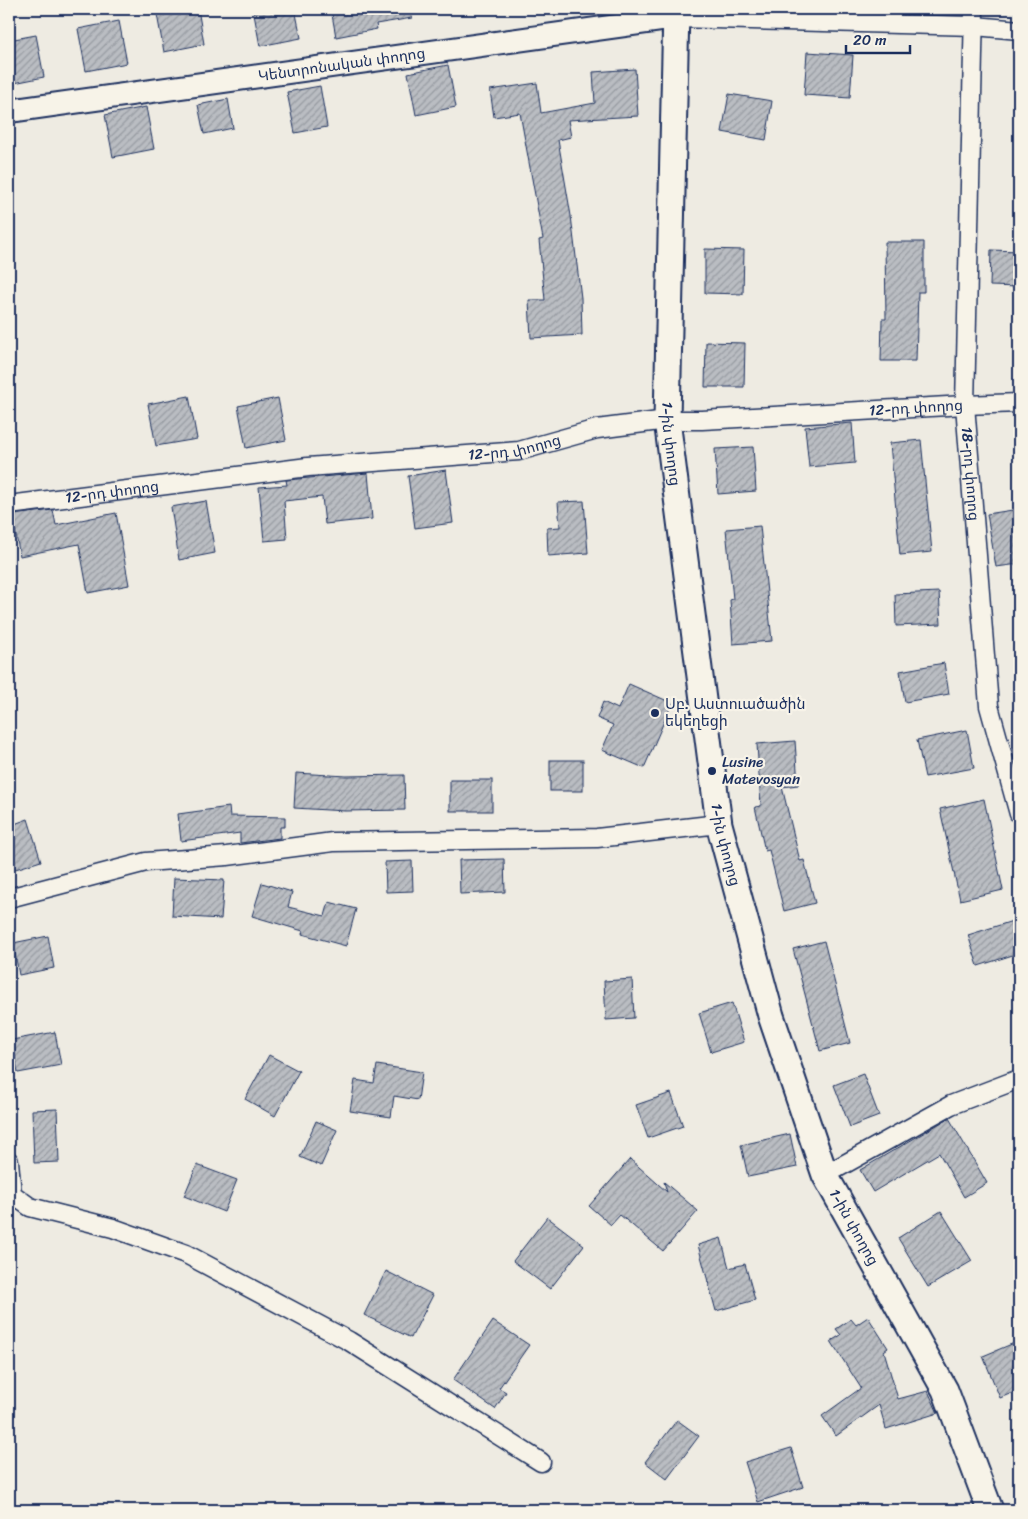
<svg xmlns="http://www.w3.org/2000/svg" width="1028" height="1519" viewBox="0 0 1028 1519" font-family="Sriracha,'Noto Sans Armenian',sans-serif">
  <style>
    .building { fill: url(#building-hatch); stroke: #1b2f5e }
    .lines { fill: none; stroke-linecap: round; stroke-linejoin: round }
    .minor-casing { stroke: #1b2f5e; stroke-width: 21 }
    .tertiary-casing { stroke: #1b2f5e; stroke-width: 26 }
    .secondary-casing { stroke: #1b2f5e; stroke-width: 29 }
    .minor { stroke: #f7f3e8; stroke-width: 18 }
    .tertiary { stroke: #f7f3e8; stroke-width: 22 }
    .secondary { stroke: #f7f3e8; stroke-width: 25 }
    .poi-dot { fill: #1b2f5e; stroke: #f7f3e8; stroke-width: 2 }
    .labels { text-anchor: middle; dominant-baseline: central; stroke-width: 4.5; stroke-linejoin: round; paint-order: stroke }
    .street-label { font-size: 15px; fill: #1b2f5e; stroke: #f7f3e8 }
    .poi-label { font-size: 15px; fill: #1b2f5e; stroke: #f7f3e8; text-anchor: start }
  </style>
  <defs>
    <pattern id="building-hatch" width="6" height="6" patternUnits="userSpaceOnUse" patternTransform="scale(1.25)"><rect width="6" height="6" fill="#babdc2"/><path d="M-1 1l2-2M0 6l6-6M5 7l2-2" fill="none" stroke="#969aa1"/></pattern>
  </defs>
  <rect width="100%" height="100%" fill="#eeebe2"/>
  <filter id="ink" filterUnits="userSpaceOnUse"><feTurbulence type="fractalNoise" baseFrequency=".02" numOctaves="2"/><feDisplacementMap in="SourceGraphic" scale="10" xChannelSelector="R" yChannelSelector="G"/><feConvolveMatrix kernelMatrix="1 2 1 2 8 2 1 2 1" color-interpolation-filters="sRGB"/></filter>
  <g filter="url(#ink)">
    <!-- building -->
    <g class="building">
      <path d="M156,9h42l6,35 -40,8z"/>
      <path d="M253,9h42l6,29 -41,8z"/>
      <path d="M331,9h80l1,9 -36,6 1,5 -41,8z"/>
      <path d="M119,21l8,42 -41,8 -8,-42z"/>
      <path d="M36,35l8,42 -35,7v-44z"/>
      <path d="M807,52l46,3 -3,43 -46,-3z"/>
      <path d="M448,65l8,42 -40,8 -8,-42z"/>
      <path d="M635,69l3,47 -70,4 3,17 -13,3 13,76 10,82 1,37 -51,3 -2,-38h16l-6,-60 4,-1 -23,-126 -26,4 -4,-27 47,-7 4,30 54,-10 -2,-31z"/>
      <path d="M320,86l7,41 -32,6 -8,-41z"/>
      <path d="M729,94l43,7 -6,39 -44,-8z"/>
      <path d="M228,99l5,29 -29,6 -6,-29z"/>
      <path d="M146,107l8,42 -41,8 -8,-42z"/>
      <path d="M885,242h39v50h-6l-2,69h-35l1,-42h4z"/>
      <path d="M705,249l39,1 -1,44 -38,-1z"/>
      <path d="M991,250l28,1v36l-29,-1z"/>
      <path d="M706,342l39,1 -1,44h-39z"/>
      <path d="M189,396l8,43 -41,7 -8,-42z"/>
      <path d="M278,398l8,42 -40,8 -8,-42z"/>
      <path d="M852,423l3,40 -46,4 -4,-40z"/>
      <path d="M921,440l11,112 -32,3 -10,-112z"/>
      <path d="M753,447l3,44 -38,3 -3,-45z"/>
      <path d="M446,470l7,53 -38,5 -7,-52z"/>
      <path d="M368,473l4,46 -47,5 -3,-27 -38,4 3,38 -23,2 -5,-54 28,-2 -1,-5z"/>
      <path d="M206,501l9,52 -36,7 -8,-53z"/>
      <path d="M584,501l4,52 -40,3 -1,-28 13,-1 -2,-25z"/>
      <path d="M1019,509v55l-23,3 -9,-53z"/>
      <path d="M53,510l3,15 60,-12 13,72 -41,8 -9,-49 -59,12 -8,-41z"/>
      <path d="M760,526l12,115 -39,3 -3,-44 3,-1 -7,-70z"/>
      <path d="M939,592l2,32 -45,2 -1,-32z"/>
      <path d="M944,663l5,31 -44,8 -5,-31z"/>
      <path d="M629,684l43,19 -28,65 -42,-18 11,-25 -16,-7 6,-16 15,7z"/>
      <path d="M967,730l7,38 -49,9 -8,-37z"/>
      <path d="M795,741l3,44 -16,2 18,74 4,-1 11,43 -31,8 -15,-61 -4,1 -10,-44 6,-1 -4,-62z"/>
      <rect x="550" y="760" width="33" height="31"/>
      <path d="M296,773l50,3 58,-1 1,35 -60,1 -51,-3z"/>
      <rect x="450" y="780" width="42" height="31"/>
      <path d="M984,799l19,91 -43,10 -20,-91z"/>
      <path d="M229,807l1,9 55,1v10h-5v11l-40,5v-10l-59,8 -3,-27z"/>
      <path d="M28,819l13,42 -32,10v-45z"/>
      <path d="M504,859l1,33 -45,2 -1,-34z"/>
      <path d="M412,861l1,30 -27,1 -1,-30z"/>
      <path d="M174,878l50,2 -3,39 -49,-3z"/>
      <path d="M262,883l30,9 -4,15 37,9 4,-14 27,7 -10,37 -44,-12 1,-3 -51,-15z"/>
      <path d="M1019,919v34l-41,13 -10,-31z"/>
      <path d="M48,936l6,32 -35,7 -6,-32z"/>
      <path d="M824,941l26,102 -30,8 -27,-102z"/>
      <path d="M632,979l2,39 -28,2 -2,-39z"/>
      <path d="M732,1003l12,39 -33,10 -12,-39z"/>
      <path d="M55,1032l6,33 -43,8 -6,-33z"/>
      <path d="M269,1055l30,16 -24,45 -30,-17z"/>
      <path d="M377,1065l45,7 -4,28 -24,-4 -3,21 -41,-6 5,-31 19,3z"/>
      <path d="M863,1074l16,42 -29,11 -16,-42z"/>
      <path d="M671,1093l12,33 -35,12 -12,-33z"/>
      <path d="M57,1109l2,53 -25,1 -2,-53z"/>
      <path d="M949,1118l38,65 -23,14 -25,-44 -66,39 -13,-22z"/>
      <path d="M316,1121l21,9 -16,36 -21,-9z"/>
      <path d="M790,1134l7,33 -49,10 -7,-32z"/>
      <path d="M630,1159l37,33 -3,-10 34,29 -35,40 -43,-36 -9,10 -22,-19z"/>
      <path d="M197,1165l40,15 -13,32 -40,-16z"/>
      <path d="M941,1211l31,50 -44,26 -30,-49z"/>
      <path d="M547,1217l37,28 -34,44 -37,-28z"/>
      <path d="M721,1238l8,30 16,-4 10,36 -39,11 -18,-66z"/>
      <path d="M386,1271l47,24 -22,43 -47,-23z"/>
      <path d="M868,1317l20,31 -4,3 14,48 30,-8 10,22 -52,16 -7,-24 -43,31 -14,-20 39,-28 -30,-47 10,-6 -5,-6 15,-10 5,6z"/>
      <path d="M493,1321l36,24 -30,43 7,4 -11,17 -42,-29z"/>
      <path d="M1019,1341v49l-19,8 -17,-42z"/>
      <path d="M677,1420l22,16 -32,43 -22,-17z"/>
      <path d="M791,1448l12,39 -45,15 -13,-40z"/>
    </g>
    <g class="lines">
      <defs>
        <g id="minor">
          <path id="s1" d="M974,9l-9,396 24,301 30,108"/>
          <path d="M675,18l300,8 44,4"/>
          <path id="s2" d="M9,505l299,-38 211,-16 78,-22 70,-9h35l263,-15 54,-2"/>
          <path d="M9,898l137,-36 81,-6 106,-14 264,-4 122,-14"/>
          <path d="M9,1161l3,33 18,13 83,21 73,26 163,87 192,121"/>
          <path d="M825,1175l126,-70 68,-26"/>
        </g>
        <g id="tertiary">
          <path id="s3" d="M9,111l666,-93"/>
        </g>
        <g id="secondary">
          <path id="s4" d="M676,9l-9,411 52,404 52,192 54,159 120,215 45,120"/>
        </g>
      </defs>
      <!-- minor casing -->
      <use href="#minor" class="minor-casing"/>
      <!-- tertiary casing -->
      <use href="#tertiary" class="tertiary-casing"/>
      <!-- secondary casing -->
      <use href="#secondary" class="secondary-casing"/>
      <!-- minor -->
      <use href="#minor" class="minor"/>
      <!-- tertiary -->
      <use href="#tertiary" class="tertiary"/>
      <!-- secondary -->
      <use href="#secondary" class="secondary"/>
    </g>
  </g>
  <!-- markers -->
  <g class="poi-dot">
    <circle cx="655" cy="713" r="5"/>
    <circle cx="712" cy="771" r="5"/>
  </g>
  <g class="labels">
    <!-- street labels -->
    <g class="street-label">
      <text stroke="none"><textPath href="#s3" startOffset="336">Կենտրոնական փողոց</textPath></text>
      <text stroke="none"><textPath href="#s2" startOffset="914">12-րդ փողոց</textPath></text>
      <text stroke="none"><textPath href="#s4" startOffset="435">1-ին փողոց</textPath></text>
      <text stroke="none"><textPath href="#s2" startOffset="509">12-րդ փողոց</textPath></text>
      <text stroke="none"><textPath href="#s1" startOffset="465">18-րդ փողոց</textPath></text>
      <text stroke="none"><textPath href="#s2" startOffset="104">12-րդ փողոց</textPath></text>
      <text stroke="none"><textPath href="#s4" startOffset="840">1-ին փողոց</textPath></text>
      <text stroke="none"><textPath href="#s4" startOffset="1245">1-ին փողոց</textPath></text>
    </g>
    <!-- poi labels -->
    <g class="poi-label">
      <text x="665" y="704">Սբ. Աստուածածին<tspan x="665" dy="17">եկեղեցի</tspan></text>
      <text x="722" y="762">Lusine<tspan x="722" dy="17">Matevosyan</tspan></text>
    </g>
  </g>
  <!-- margin -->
  <rect width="1028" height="1519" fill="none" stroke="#f7f3e8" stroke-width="30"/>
  <rect x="15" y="15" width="998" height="1489" fill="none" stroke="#1b2f5e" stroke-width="2" filter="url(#ink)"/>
  <!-- scale -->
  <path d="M846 45v8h64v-8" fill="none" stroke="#1b2f5e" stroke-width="2.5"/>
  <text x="853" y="45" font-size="15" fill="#1b2f5e" stroke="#f7f3e8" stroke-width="4" paint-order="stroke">20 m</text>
</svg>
